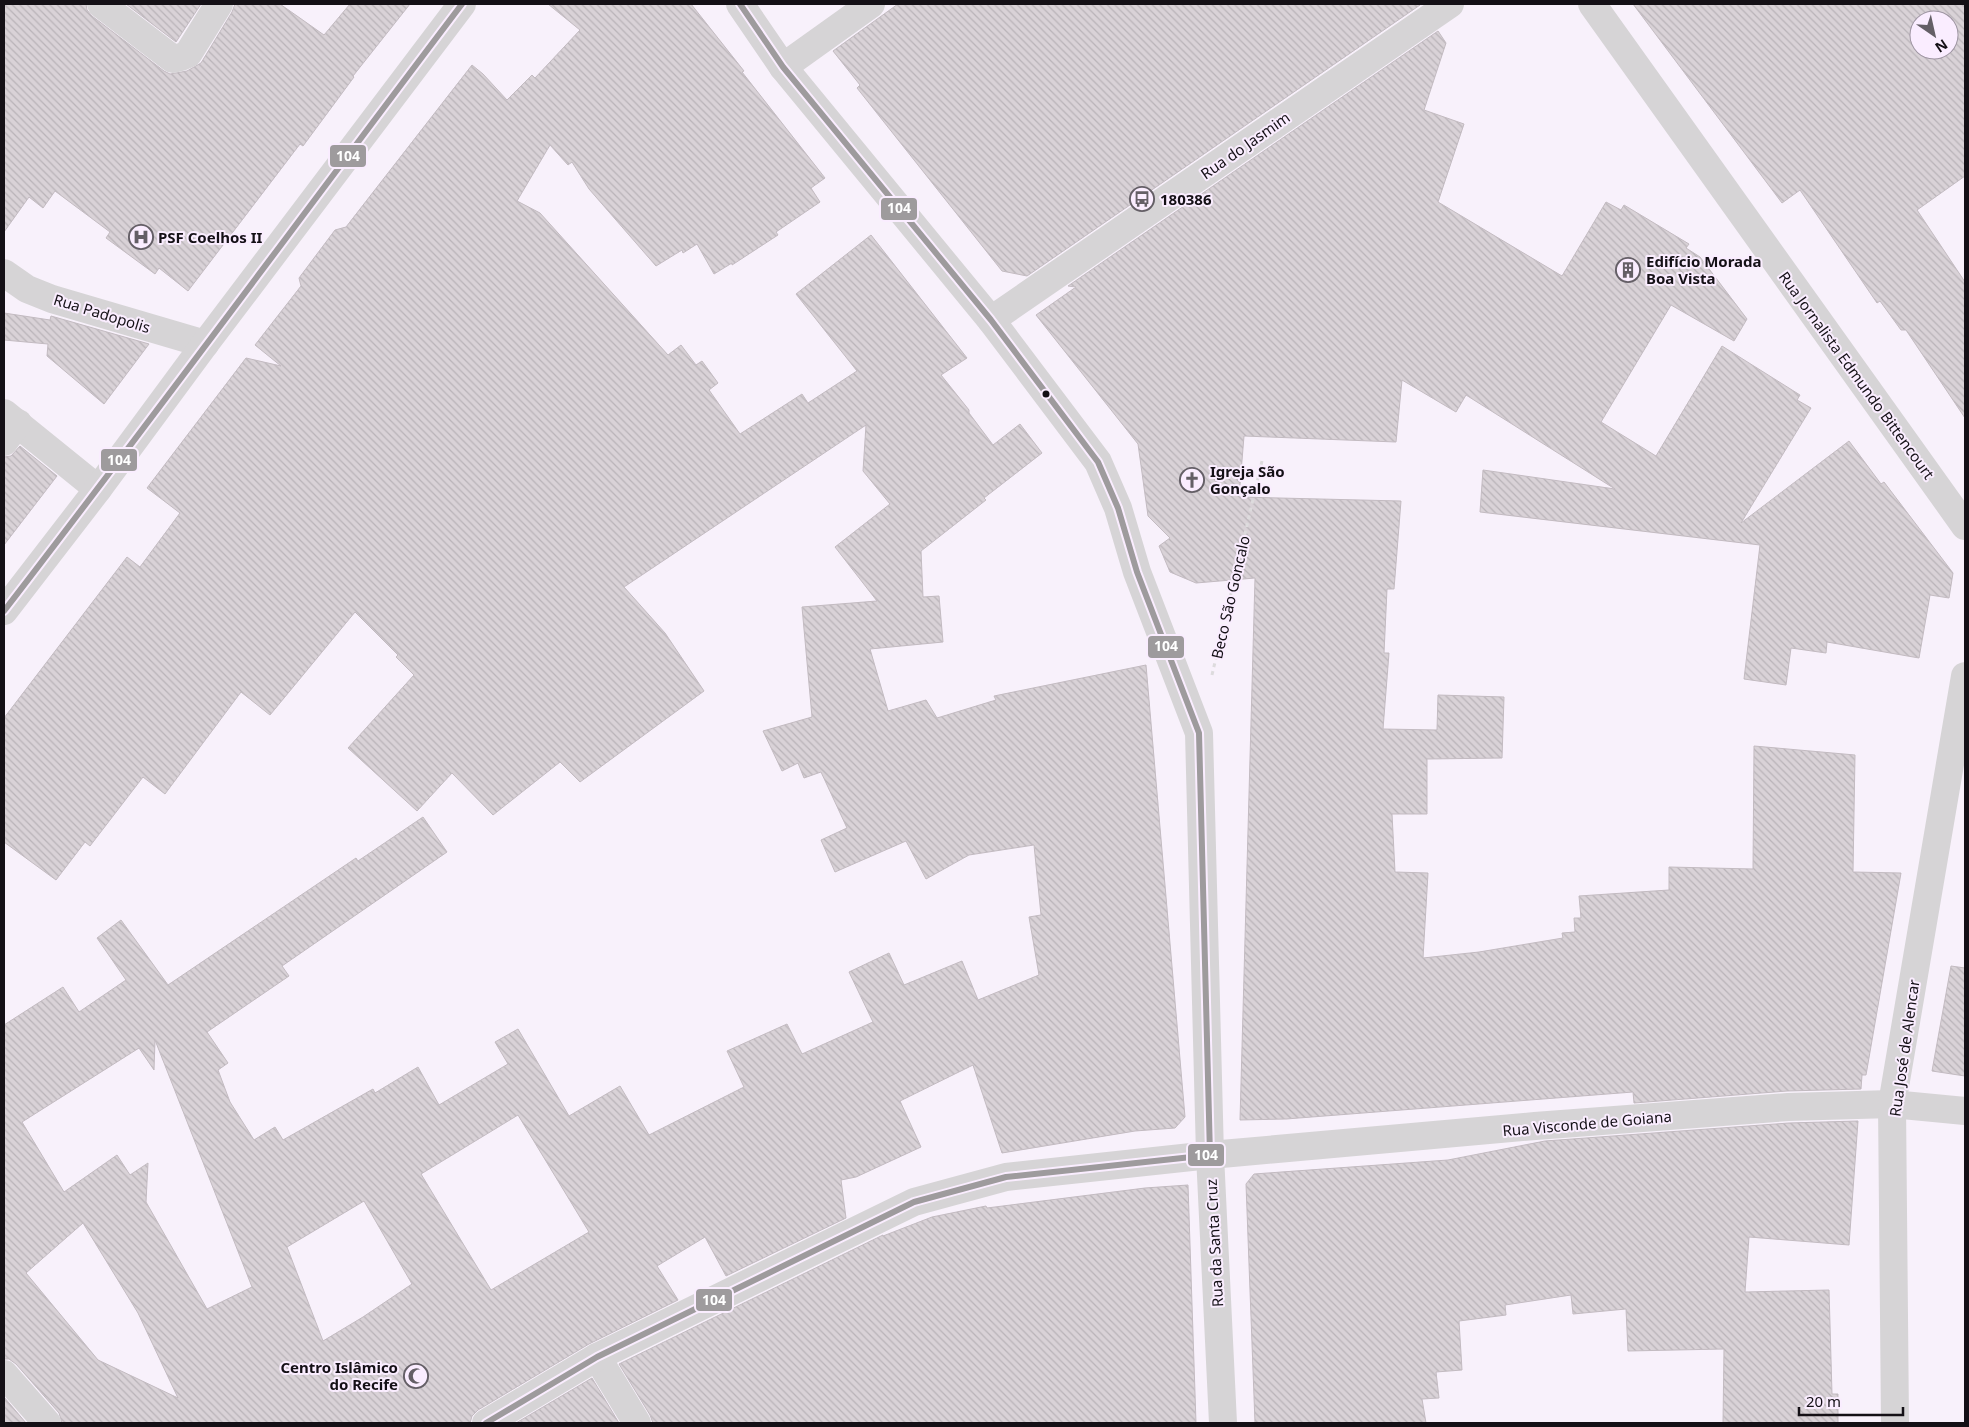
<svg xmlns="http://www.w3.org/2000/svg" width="1969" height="1427" viewBox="0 0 1969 1427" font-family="'Noto Sans',sans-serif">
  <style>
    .building { fill: url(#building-back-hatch); stroke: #c3bbc1; fill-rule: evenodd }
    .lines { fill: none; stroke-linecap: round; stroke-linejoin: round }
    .path { stroke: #dddbdd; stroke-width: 3; stroke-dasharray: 4 4; stroke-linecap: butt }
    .street { stroke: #d6d4d6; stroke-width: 28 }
    .secondary { stroke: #d6d4d6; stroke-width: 28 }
    .bus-1-casing { stroke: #faedff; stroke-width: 10 }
    .bus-1 { stroke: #9e9b9d; stroke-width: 6 }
    .bus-dot { fill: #141016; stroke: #faedff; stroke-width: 2 }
    .labels { text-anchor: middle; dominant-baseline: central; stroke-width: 4; stroke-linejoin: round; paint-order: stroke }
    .street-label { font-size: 15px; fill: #141016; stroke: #faedff }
    .poi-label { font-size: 15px; font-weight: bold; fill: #141016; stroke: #faedff; text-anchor: start }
    .line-badge { stroke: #faedff; stroke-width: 2 }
    .badge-label { font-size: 14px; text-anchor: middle; font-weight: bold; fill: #fff }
  </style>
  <defs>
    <pattern id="building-back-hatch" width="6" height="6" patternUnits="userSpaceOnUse" patternTransform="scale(1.25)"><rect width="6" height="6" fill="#d9d2d7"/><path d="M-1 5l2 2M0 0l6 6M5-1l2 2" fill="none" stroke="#b9b3b8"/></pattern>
  </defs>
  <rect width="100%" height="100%" fill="#f8f1fb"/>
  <!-- building -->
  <g class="building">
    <path d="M4,4h82l1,6 5,6 72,55 6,3 17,-3 14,-8 31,-51 3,-8h45l44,31 26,-31h60l-57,72 1,1 -51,69 -3,-2 -112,147 -29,-23 -4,6 -49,-36 4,-6 -55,-41 -12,17 -14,-11 -25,35z"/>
    <path d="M126,4h75l-25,38z"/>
    <path d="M548,4h143l53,67 -2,1 83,106 -14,10 9,14 -44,30 2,3 -46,30v-2l-18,11 -17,-30 -14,9 -1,-3 -26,16 -67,-77 -17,-27 -4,3 -18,-20 -33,56 23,12 128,142 13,-10 15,20 6,-4 16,22 -9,7 31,44 62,-40 6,9 49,-32 -61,-77 75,-59 96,123 -26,17 28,35v3l24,32 27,-21 22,29 -58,45 2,2 -65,51 2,46 16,-1 4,46 -73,7 18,62 38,-11 11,18 59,-18 -2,-4 152,-31 39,452 -10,11 -40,3 -133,22 -29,-88 -73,36 21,46 -65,30 -15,3 5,38 -120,58 -21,-39 -48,29 21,34 -89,44 -111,66 -6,6 -2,7h-408l-3,-10 -43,-49 -7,-5h-5v-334l59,-38 16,25 47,-32 -29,-42 24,-18 47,65 188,-127 2,3 65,-44 24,35 -165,114 7,10 -82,56 21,31 -10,7 12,32 24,38 21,-13 8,13 90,-51 2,4 43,-26 21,38 69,-41 -13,-22 23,-13 51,87 51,-30 29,49 95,-48 -17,-36 60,-27 15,30 71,-32 -24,-50 40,-19 15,32 58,-24 16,39 61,-25 -10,-58 12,-2 -7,-70 -65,10 -43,24 -20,-38 -71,31 -14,-32 26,-12 -26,-56 -17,6 -6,-15 -16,8 -19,-40 49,-14 -10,-110 75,-6 -42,-54 55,-43 -27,-33 3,-46 -242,162 41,46 39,58 -124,91 -20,-20 -67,53 -41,-42 -35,38 -69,-63 66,-73 -18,-18 2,-2 -43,-43 -85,103 -29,-23 -76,102 -22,-17 -53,69 -5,-4 -29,38 -52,-38v-124l123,-161 13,10 40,-54 -33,-25 99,-130 35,8 -26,-21 46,-59 -2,-8 36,-48 11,-3 126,-162 11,9 24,26 25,-25 3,3 45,-48zM155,1040l97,247 -45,22 -61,-107 2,-39 -18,12 -13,-20 -53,37 -42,-70 117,-74 15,22zM518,1115l71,117 -98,58 -70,-116zM364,1201l48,83 -49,33 -40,24 -36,-94zM83,1223l55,90 40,85 -80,-38 -72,-87z"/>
    <path d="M898,4h521l1,1 -393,271 -25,-5 -145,-183 3,-3 -27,-34z"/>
    <path d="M1633,4h332v172l-48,34 48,72v136l-59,-88h-5l-21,-29 -3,2 -77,-113 -18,13zM1919,20h30v30h-30z"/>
    <path d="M1438,31l8,12 -22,67 40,14 -26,78 124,74 44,-74 15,8 3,-5 65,39 -3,4 14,9 47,62 -13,22 -63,-36 -70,117 55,34 66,-110 78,49 -3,5 14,8 -70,115 108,-82 32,43 3,-2 69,91 -4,25 -19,-3 -11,63 -92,-16 -1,11 -35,-5 -5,37 -42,-6 16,-134 -280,-33 3,-42 132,19 -149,-94 -10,17 -54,-32 -6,62 -152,-6 -5,61 162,4 -7,88h-7l-3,64h5l-6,76 54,1 1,-35 66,2 -2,61 -75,1v55h-35l3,58 33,1 -5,85 56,-6 84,-14 -1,-5 13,-1 -1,-14h7l-2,-22 90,-6v-23l84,2 1,-123 101,9 -2,117 48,1 -35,202h-4l-1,14 -74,2 -153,12 -1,-11 -347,27 -46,1 15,-542 -59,5 -26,-11 -11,-26 11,-8 -22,-22 -10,-72 -102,-129 40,-28 -8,-1z"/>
    <path d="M4,313l46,7 1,-4 98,28 -45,60 -57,-48 1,-12 -44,-4z"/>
    <path d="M20,446l37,30 -53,69v-88l7,-1z"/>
    <path d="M1951,966l14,2v108l-33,-5z"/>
    <path d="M1858,1121l-9,124 -100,-8 -4,55 84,-2 3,104h6v29h-115l1,-74 -96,2 -2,-42 -53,5 -2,-19 -66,10 1,10 -47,6 3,49 -26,2 3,26 -17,1 4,24h-171l-9,-239 8,-10 194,-14 97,-19 244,-18z"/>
    <path d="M1188,1185l8,238h-543l-3,-8 -31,-51 264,-129v1l49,-19 54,-11 1,2 158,-20z"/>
    <path d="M592,1378l27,45h-103z"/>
    <path d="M4,1397l22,26h-22z"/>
  </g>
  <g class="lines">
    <!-- path -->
    <path class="path" d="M1212,675l50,-214"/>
    <!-- street -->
    <g class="street">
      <path d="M101,4l72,55 8,-2 7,-3 31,-50"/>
      <path d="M1592,4l373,522"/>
      <path d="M4,273l23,16 25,10 153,45"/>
      <path d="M4,413l94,76"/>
      <path d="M4,442l14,-19"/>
      <path d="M597,1357l40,66"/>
      <path d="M4,1374l43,49"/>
    </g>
    <!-- secondary -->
    <g class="secondary">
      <path d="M740,4l43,63 208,253 107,142 20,46 19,64 62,161 11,422 13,268"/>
      <path d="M783,67l88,-63"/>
      <path d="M991,320l459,-316"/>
      <path d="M4,611l94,-122 107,-145 257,-340"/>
      <path d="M486,1423l111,-66 317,-155 92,-25 204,-22 325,-29 253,-19 104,-3 73,7"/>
      <path d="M1895,1423l-3,-319 73,-428"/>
    </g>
    <defs>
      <g id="bus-1">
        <path d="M4,611c155,-201 305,-405 458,-607"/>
        <path d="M486,1423l111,-66 317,-155 92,-25 204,-22 -11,-422 -62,-161 -19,-64 -20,-46 -107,-142 -208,-253 -43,-63"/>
      </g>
    </defs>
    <!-- bus-1 casing -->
    <use href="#bus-1" class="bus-1-casing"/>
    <!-- bus-1 -->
    <use href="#bus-1" class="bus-1"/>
  </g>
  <!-- icons -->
  <defs>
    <symbol id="bus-ring" viewBox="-11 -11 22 22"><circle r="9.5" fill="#faedff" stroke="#645f66" stroke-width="1.5"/><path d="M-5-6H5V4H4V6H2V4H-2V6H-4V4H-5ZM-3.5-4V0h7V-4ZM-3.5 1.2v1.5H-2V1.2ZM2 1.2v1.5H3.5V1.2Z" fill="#645f66"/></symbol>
    <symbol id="hospital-ring" viewBox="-11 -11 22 22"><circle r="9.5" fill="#faedff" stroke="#645f66" stroke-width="1.5"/><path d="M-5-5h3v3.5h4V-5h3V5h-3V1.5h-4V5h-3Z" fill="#645f66"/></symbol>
    <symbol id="building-ring" viewBox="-11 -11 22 22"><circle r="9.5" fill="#faedff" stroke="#645f66" stroke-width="1.5"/><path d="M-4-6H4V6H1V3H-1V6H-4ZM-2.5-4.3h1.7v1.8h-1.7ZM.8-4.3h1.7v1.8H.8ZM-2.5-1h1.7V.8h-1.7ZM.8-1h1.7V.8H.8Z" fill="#645f66"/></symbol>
    <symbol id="church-ring" viewBox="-11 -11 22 22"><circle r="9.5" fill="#faedff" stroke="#645f66" stroke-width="1.5"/><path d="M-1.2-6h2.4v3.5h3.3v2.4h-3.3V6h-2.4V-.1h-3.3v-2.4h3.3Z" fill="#645f66"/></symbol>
    <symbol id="mosque-ring" viewBox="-11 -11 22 22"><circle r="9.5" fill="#faedff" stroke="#645f66" stroke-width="1.5"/><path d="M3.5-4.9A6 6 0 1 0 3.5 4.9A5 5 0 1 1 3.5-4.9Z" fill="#645f66"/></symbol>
  </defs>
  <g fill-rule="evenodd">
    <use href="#bus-ring" x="1128" y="185" width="28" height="28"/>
    <use href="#hospital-ring" x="127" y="223" width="28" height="28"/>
    <use href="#building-ring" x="1614" y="256" width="28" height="28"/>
    <use href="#church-ring" x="1178" y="466" width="28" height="28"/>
    <use href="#mosque-ring" x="402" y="1362" width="28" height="28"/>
  </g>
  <!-- markers -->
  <circle class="bus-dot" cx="1046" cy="394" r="4.5"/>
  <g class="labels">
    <!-- street labels -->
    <g class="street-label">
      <text transform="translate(1245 145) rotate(-35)">Rua do Jasmim</text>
      <text transform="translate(102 313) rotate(17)">Rua Padopolis</text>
      <text transform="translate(1857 375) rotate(54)">Rua Jornalista Edmundo Bittencourt</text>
      <text transform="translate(1230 597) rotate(-77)">Beco São Goncalo</text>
      <text transform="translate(1904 1048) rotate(-82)">Rua José de Alencar</text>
      <text transform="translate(1587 1123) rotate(-5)">Rua Visconde de Goiana</text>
      <text transform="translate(1214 1243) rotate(-93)">Rua da Santa Cruz</text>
    </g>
    <!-- poi labels -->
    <g class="poi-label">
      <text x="1160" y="199">180386</text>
      <text x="158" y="237">PSF Coelhos II</text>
      <text x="1646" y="261">Edifício Morada<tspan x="1646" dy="17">Boa Vista</tspan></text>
      <text x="1210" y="471">Igreja São<tspan x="1210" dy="17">Gonçalo</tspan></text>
      <text x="398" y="1367" text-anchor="end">Centro Islâmico<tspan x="398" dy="17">do Recife</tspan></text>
    </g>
  </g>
  <g class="line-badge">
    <rect x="329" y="144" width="38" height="24" rx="5" fill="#9e9b9d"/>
    <rect x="880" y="197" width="38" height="24" rx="5" fill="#9e9b9d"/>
    <rect x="100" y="448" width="38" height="24" rx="5" fill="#9e9b9d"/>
    <rect x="1147" y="635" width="38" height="24" rx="5" fill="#9e9b9d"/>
    <rect x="1187" y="1143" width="38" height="24" rx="5" fill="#9e9b9d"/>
    <rect x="695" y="1288" width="38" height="24" rx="5" fill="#9e9b9d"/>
  </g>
  <g class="badge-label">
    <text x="348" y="161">104</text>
    <text x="899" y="213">104</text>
    <text x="119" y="465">104</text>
    <text x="1166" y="651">104</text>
    <text x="1206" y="1160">104</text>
    <text x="714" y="1305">104</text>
  </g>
  <!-- border -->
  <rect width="1969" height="1427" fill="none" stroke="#141016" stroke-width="10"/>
  <!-- north arrow -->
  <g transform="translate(1934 35) rotate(146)"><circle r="24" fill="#faedff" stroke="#9e95a2"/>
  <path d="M0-4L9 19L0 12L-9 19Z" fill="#645f66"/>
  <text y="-8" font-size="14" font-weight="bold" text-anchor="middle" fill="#141016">N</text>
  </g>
  <!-- scale -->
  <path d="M1799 1407v8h104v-8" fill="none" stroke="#141016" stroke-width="2.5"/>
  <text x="1806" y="1407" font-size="15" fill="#141016" stroke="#faedff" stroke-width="4" paint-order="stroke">20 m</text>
</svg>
